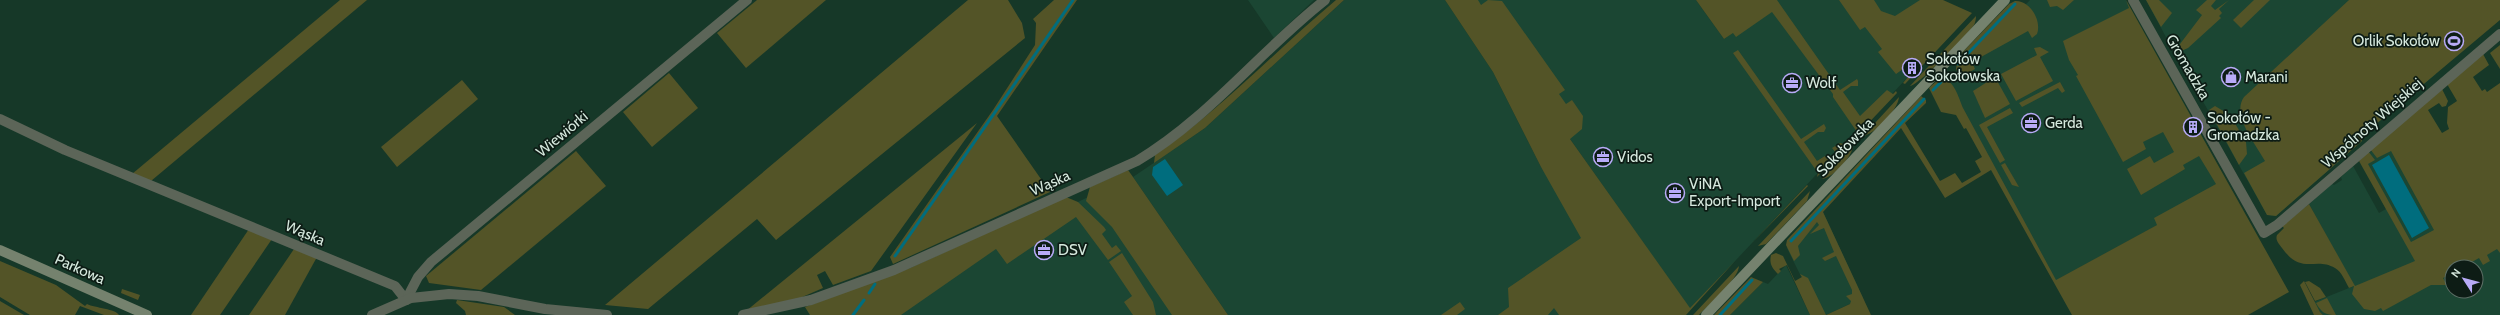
<svg xmlns="http://www.w3.org/2000/svg" width="2500" height="315" viewBox="0 0 2500 315" font-family="Cabin,sans-serif">
  <style>
    .built { fill: #1b4633; fill-rule: evenodd }
    .green { fill: #535427 }
    .water { fill: #006d7e }
    .lines { fill: none; stroke-linecap: round; stroke-linejoin: round }
    .stream { stroke: #006d7e; stroke-width: 3 }
    .street { stroke: #5c6558; stroke-width: 10 }
    .secondary { stroke: #75826e; stroke-width: 10 }
    .labels { text-anchor: middle; dominant-baseline: central; stroke-width: 3.5; stroke-linejoin: round; paint-order: stroke }
    .poi-label { font-size: 15px; fill: #d6e9de; stroke: #0d1c15; text-anchor: start }
    .street-label { font-size: 15px; fill: #d6e9de; stroke: #0d1c15 }
  </style>
  <rect width="100%" height="100%" fill="#163828"/>
  <!-- built -->
  <g class="built">
    <path d="M1248,0h66l-40,38z"/>
    <path d="M1344,0h101l48,72 48,95 106,148h-419l-95,-138 72,-49z"/>
    <path d="M1472,0h224l28,39 49,-34 -3,-5h164l20,28 -264,281z"/>
    <path d="M2030,0h96l29,56 -44,74 67,-37 15,27 -4,5 4,9 7,-1 29,53 -174,95 -107,-196z"/>
    <path d="M2146,0h261l29,74 -73,61 -1,6 -86,75 -9,-1 -84,-149 2,-5 -5,-9 -3,-4 -3,4z"/>
    <path d="M2388,139l112,34v142h-177l-3,-3 -6,-10 40,-16 -45,-82 23,-20 2,1 8,-5 -1,-3 12,-11 26,47 7,-4 -26,-49zM2452,267h24v24h-24z"/>
    <path d="M1090,187l90,128h-370l-5,-8 105,-39 156,-71 10,6 12,-6z"/>
    <path d="M1823,212l40,86 -37,17h-6l-33,-67z"/>
    <path d="M1786,265l24,50h-80l33,-33 5,2z"/>
  </g>
  <!-- green -->
  <g class="green">
    <path d="M340,0h27l-216,181 -19,-7z"/>
    <path d="M757,0h69l-80,68 -29,-35z"/>
    <path d="M968,0h40l14,23 3,15 -249,202 -19,-21 -109,90 -43,-4z"/>
    <path d="M1054,0h23l-80,116 53,76 -157,72 -3,-7 103,-147 42,-65 1,-22 -3,-4z"/>
    <path d="M1336,0h8l-139,128 -51,35 1,-8c66,-45 120,-104 181,-155z"/>
    <path d="M1445,0h33l3,5 7,-5 14,1 63,89 -6,4 7,10 6,-4 11,16 -1,13 -12,10 120,169 46,-48 -50,55h-127l-5,-7 -6,7h-50l11,-8 -1,-19 73,-50 -40,-71 -48,-95z"/>
    <path d="M1696,0h81l63,90 17,-11 1,2v5h-7l-8,6 17,24 27,-26 6,4 3,-3 1,2 -38,40 -2,-1 -24,-35v-3l-61,-82 -36,25 -3,-4 -9,6z"/>
    <path d="M1839,0h35l7,11 14,5 25,-16h23l29,13 -67,71 -2,-1 5,-6 -5,-8 -7,5 -18,-22 4,-3 -17,-22 -5,3z"/>
    <path d="M2047,0h27l-11,10 -6,-4 -7,1z"/>
    <path d="M2126,0l67,120 -4,5 4,9 7,-1 89,159 -41,23h-176l-81,-145 -46,28 -44,-70 -78,84 48,103h-45l24,-11 1,-3 -5,-5 6,-2v-4l-16,-34 -11,5 -3,-3 12,-6 -10,-24 -14,6 9,-9 -2,-3 -19,24 2,9 -6,6 -8,-16 1,-5 134,-144 5,4v3l-21,20 35,58 15,-8 7,10 19,-11 -6,-11 7,-4 -16,-29 -2,1 -8,-14 -15,-3 -12,-24c21,-22 28,5 34,20l93,172 101,-55 -3,-7 62,-34 -17,-28 -16,9 2,4 -44,26 -14,-26 23,-13 4,7 20,-11 -11,-20 -20,10 3,7 -23,13 -47,-86 2,-1 -9,-15 -6,-19 66,-33z"/>
    <path d="M2146,0h13l13,13 -11,14z"/>
    <path d="M2207,0h9l-5,6 4,4 14,-10 -10,9 3,4 -3,3 2,2 -33,30 -9,4 -2,-4 25,-33 -6,-5z"/>
    <path d="M2254,0h16l-29,28 -8,-8z"/>
    <path d="M2349,0h151v20l-137,115 -1,6 -86,75 -9,-1 -23,-42 21,-12c-9,-17 -34,-46 -21,-64z"/>
    <path d="M2015,1c15,-1 27,20 22,33l-5,4 -4,-7 -56,31 3,7 -12,7 -4,-1 -3,-6 2,-12 51,-53z"/>
    <path d="M1976,16c0,3 -1,7 -2,9 -7,10 -55,60 -64,61z"/>
    <path d="M2500,45v24l-10,-16z"/>
    <path d="M2040,47l9,5 -9,5 13,24 -37,20 -15,-27 36,-19 -3,-7z"/>
    <path d="M1738,50l63,89 23,-15 2,4 -2,4h-6l-14,10 13,19 8,-5 5,4 6,-7 -4,-5 8,-5 7,2 -30,32 1,-4 -85,-120z"/>
    <path d="M2483,54l6,11 -16,12 9,14 3,-2 2,3 13,-9v170l-3,-4 -10,6 3,6 -7,4 -4,-7 -16,9h-11v6l-9,5 4,7h-16l-48,26 -2,-3 -6,3 -11,-2 -12,-15 2,-8 -5,2c-4,-7 -7,-16 -14,-20 -20,-12 -33,8 -53,-20 -3,-4 -7,-8 -5,-13l7,-7 -2,-2 27,-22 46,82 60,-25 -56,-100 9,-10 7,9 -7,4 43,78 23,-12 -43,-79 -14,7 -7,-9 72,-60 6,12 -2,5 -4,1 -3,-4 -11,7 14,23 7,-4 -2,-6 1,-16 9,-6 -10,-17z"/>
    <path d="M669,73l29,35 -46,39 -29,-35z"/>
    <path d="M1995,77l15,27 -25,14 -12,-27z"/>
    <path d="M462,80l16,19 -81,68 -16,-20z"/>
    <path d="M2060,82l5,9 -3,2 -4,-5 -36,19 -3,-4z"/>
    <path d="M1899,97c-1,13 -24,37 -36,39z"/>
    <path d="M2215,106l15,9 16,27 1,12 -8,11 -30,-55z"/>
    <path d="M2010,108l3,5 -26,14 18,33 -5,3 -21,-38z"/>
    <path d="M977,123l-106,148 -38,14 -8,-14 -8,4 6,13 -23,10 -54,13z"/>
    <path d="M1853,146c-1,11 -20,32 -31,33z"/>
    <path d="M576,151l30,35 -125,104 -52,-7 -3,-7z"/>
    <path d="M2005,163l14,24 -7,-2 -11,-20z"/>
    <path d="M1128,170l5,7 95,138h-56l-60,-88 -26,-26 4,-14z"/>
    <path d="M1807,185l1,1 -56,57z"/>
    <path d="M1810,191l-3,10 -41,43 -8,2z"/>
    <path d="M1066,197l12,5 26,25 2,3 -4,4 10,14 4,-3 5,6 -13,9 -32,-43 -69,47 -11,-15 -95,66h-91l-5,-8 105,-39z"/>
    <path d="M249,229l23,10 -52,76h-29z"/>
    <path d="M294,249l23,8 -32,58h-36z"/>
    <path d="M1122,253l31,49 3,13h-23l-9,-13 8,-6 -23,-34z"/>
    <path d="M1776,253l7,3 12,25 7,-4 -2,-3 8,4 18,37h-16l-23,-50 -8,4 2,2 -3,3c-6,-6 -9,-11 -7,-19z"/>
    <path d="M0,261l56,24 29,21 2,-2c8,4 29,5 32,11h-15l-24,-9 -5,9h-45l-30,-18z"/>
    <path d="M1739,266c-1,14 -30,38 -40,49h-6z"/>
    <path d="M1751,277l12,5 -33,33h-16z"/>
    <path d="M2304,281l16,31 3,3h-9l-14,-30z"/>
    <path d="M2309,281l11,7 6,9 -11,4 -10,-19z"/>
    <path d="M122,289l18,6 -2,5 -17,-7z"/>
    <path d="M2327,298l9,17c-11,0 -14,-2 -20,-12z"/>
    <path d="M457,300l47,7 11,8h-49l-1,-4 -9,-8z"/>
    <path d="M0,301l24,14h-24z"/>
    <path d="M1460,302l5,7 -8,6h-16z"/>
  </g>
  <!-- water -->
  <g class="water">
    <path d="M2389,155l40,73 -17,10 -40,-73z"/>
    <path d="M1165,159l18,26 -16,11 -15,-21 1,-8z"/>
  </g>
  <g class="lines">
    <!-- stream -->
    <g class="stream">
      <path d="M1958,64l57,-60"/>
      <path d="M1933,90l8,-8"/>
      <path d="M1791,241l133,-142"/>
      <path d="M895,256l178,-256"/>
      <path d="M869,293l6,-9"/>
      <path d="M853,315l11,-15"/>
      <path d="M1720,315l32,-35"/>
    </g>
    <!-- street -->
    <g class="street">
      <path d="M2133,0l131,233 13,-8 223,-191"/>
      <path d="M0,119l65,31 330,136 11,14"/>
      <path d="M406,300l12,-23 13,-15 316,-262"/>
      <path d="M372,315l39,-17 38,-4 29,2 67,13 62,6"/>
      <path d="M743,315l68,-15 83,-30 243,-109c72,-43 123,-110 188,-161"/>
    </g>
    <!-- secondary -->
    <g class="secondary">
      <path d="M0,250l147,65"/>
      <path d="M1706,315l299,-315"/>
    </g>
  </g>
  <!-- icons -->
  <defs>
    <symbol id="stadium-ring" viewBox="-11 -11 22 22"><circle r="9.5" fill="#0d1c15" stroke="#b8abf7" stroke-width="1.5"/><path d="M0-5a6.5 5 0 1 0 0 10a6.5 5 0 1 0 0-10ZM-3.5-1.8h7v3.6h-7Z" fill="#b8abf7"/></symbol>
    <symbol id="building-ring" viewBox="-11 -11 22 22"><circle r="9.5" fill="#0d1c15" stroke="#b8abf7" stroke-width="1.5"/><path d="M-4-6H4V6H1V3H-1V6H-4ZM-2.5-4.3h1.7v1.8h-1.7ZM.8-4.3h1.7v1.8H.8ZM-2.5-1h1.7V.8h-1.7ZM.8-1h1.7V.8H.8Z" fill="#b8abf7"/></symbol>
    <symbol id="shop-ring" viewBox="-11 -11 22 22"><circle r="9.5" fill="#0d1c15" stroke="#b8abf7" stroke-width="1.5"/><path d="M-5-2.5h2.3a2.7 3.5 0 0 1 5.4 0H5L5.5 6h-11ZM-1.5-2.5h3a1.5 2.3 0 0 0-3 0Z" fill="#b8abf7"/></symbol>
    <symbol id="office-ring" viewBox="-11 -11 22 22"><circle r="9.5" fill="#0d1c15" stroke="#b8abf7" stroke-width="1.5"/><path d="M-6-3h4V-5.5h4V-3h4V5H-6ZM-1-4.5V-3h2v-1.5ZM-6 0V1H6V0Z" fill="#b8abf7"/></symbol>
  </defs>
  <g fill-rule="evenodd">
    <use href="#stadium-ring" x="2443" y="30" width="22" height="22"/>
    <use href="#building-ring" x="1901" y="57" width="22" height="22"/>
    <use href="#shop-ring" x="2220" y="66" width="22" height="22"/>
    <use href="#office-ring" x="1781" y="72" width="22" height="22"/>
    <use href="#office-ring" x="2020" y="112" width="22" height="22"/>
    <use href="#building-ring" x="2182" y="116" width="22" height="22"/>
    <use href="#office-ring" x="1592" y="146" width="22" height="22"/>
    <use href="#office-ring" x="1664" y="182" width="22" height="22"/>
    <use href="#office-ring" x="1033" y="239" width="22" height="22"/>
  </g>
  <g class="labels">
    <!-- poi labels -->
    <g class="poi-label">
      <text x="2440" y="41" text-anchor="end">Orlik Sokołów</text>
      <text x="1926" y="59">Sokołów<tspan x="1926" dy="17">Sokołowska</tspan></text>
      <text x="2245" y="77">Marani</text>
      <text x="1806" y="83">Wolf</text>
      <text x="2207" y="118">Sokołów -<tspan x="2207" dy="17">Gromadzka</tspan></text>
      <text x="2045" y="123">Gerda</text>
      <text x="1617" y="157">Vidos</text>
      <text x="1689" y="184">ViNA<tspan x="1689" dy="17">Export-Import</tspan></text>
      <text x="1058" y="250">DSV</text>
    </g>
    <!-- street labels -->
    <g class="street-label">
      <text transform="translate(2188 67) rotate(60)">Gromadzka</text>
      <text transform="translate(2372 123) rotate(-41)">Wspólnoty Wiejskiej</text>
      <text transform="translate(562 134) rotate(-40)">Wiewiórki</text>
      <text transform="translate(1845 147) rotate(-46)">Sokołowska</text>
      <text transform="translate(1050 183) rotate(-24)">Wąska</text>
      <text transform="translate(305 233) rotate(23)">Wąska</text>
      <text transform="translate(80 269) rotate(24)">Parkowa</text>
    </g>
  </g>
  <!-- north arrow -->
  <g transform="translate(2464 279) rotate(306)"><circle r="19" fill="#0d1c15" stroke="#5d6e65"/>
  <path d="M0-3L7 15L0 10L-7 15Z" fill="#b8abf7"/>
  <text y="-6" font-size="11" font-weight="bold" text-anchor="middle" fill="#d6e9de">N</text>
  </g>
</svg>
